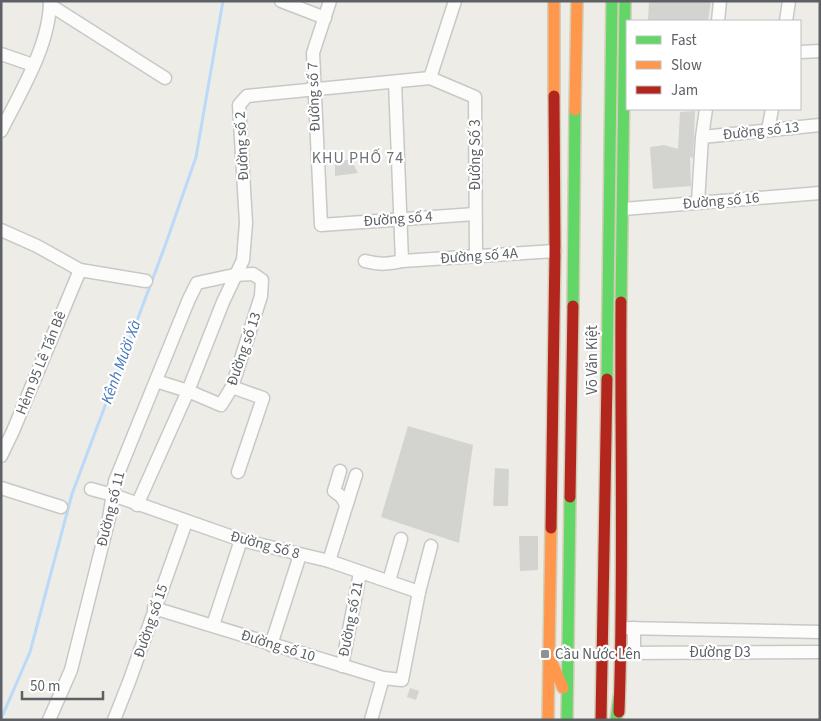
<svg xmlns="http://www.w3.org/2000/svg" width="821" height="721" viewBox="0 0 821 721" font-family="'Source Sans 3',sans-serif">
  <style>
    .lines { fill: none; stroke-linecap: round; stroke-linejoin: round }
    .stream { stroke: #bbdaf7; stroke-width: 3 }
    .building { fill: #d3d3d0 }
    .street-casing { stroke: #c8c8c8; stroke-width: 15 }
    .fast-casing { stroke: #d4cdb6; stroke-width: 14 }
    .slow-casing { stroke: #d4cdb6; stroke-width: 14 }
    .jam-casing { stroke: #d4cdb6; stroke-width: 14 }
    .street { stroke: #fcfcfb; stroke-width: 12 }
    .fast { stroke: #63d668; stroke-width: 11 }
    .slow { stroke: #ff974d; stroke-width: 11 }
    .jam { stroke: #b3261e; stroke-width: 11 }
    .poi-dot { fill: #8f9192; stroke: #fff; stroke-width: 2 }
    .labels { text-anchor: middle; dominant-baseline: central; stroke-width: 4.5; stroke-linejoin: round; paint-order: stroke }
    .street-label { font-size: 15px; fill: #5d6065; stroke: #fff }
    .poi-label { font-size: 15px; fill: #5d6065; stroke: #fff; text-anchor: start }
    .neighbourhood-label { font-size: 16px; letter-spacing: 1px; fill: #6e7277; stroke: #fff }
    .water-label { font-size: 16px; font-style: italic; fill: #4478b9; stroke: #fff }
  </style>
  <rect width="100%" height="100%" fill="#edece7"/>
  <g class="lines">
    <!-- stream -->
    <path class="stream" d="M1,719l29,-67 42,-158 93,-248 31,-89 27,-156"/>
  </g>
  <!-- building -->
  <g class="building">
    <path d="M649,1h62l-3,20h-60z"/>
    <path d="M695,111l-2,47 -3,-1 1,29 -38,3 -3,-42 14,-2 14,4 2,-37z"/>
    <path d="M335,160h16l7,13 -23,3z"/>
    <path d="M408,426l65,19 -14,98 -78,-26z"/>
    <path d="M495,468l14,1 -1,37h-15z"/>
    <path d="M519,536h19v34l-18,1z"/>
    <path d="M410,688l9,3 -3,9 -9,-3z"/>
  </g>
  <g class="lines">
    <defs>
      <g id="street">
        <path d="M281,1l44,17"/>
        <path d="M330,1l-17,52 8,172 154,-11"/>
        <path d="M50,5l115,73"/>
        <path d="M718,21l2,-20"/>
        <path d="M786,21l3,-20"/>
        <path d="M800,52l20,-1"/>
        <path d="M1,54l32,11"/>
        <path d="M430,78l25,-77"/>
        <path d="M395,82l7,179"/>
        <path d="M768,130l4,-21"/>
        <path d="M1,131c19,-38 49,-86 49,-130"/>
        <path d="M702,137l118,-12"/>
        <path d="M698,202l4,-65 4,-28"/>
        <path d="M623,209l197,-16"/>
        <path d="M1,230l36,16 43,24 66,11"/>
        <path d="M365,261c14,4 24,3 37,0l153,-10"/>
        <path d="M156,381l32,10 35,-89 20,-42 3,-37 -7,-118 8,-9 183,-18 45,19 1,160"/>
        <path d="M232,387l31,11 -25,74"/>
        <path d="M1,456l12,-25 67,-161"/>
        <path d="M340,471l-6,20 8,6 4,8"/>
        <path d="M1,488l60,19"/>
        <path d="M91,489l22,6 128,45 88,21 90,31"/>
        <path d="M329,561l27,-86"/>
        <path d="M389,581l12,-42"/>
        <path d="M154,608l229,70 19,2 17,-88 12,-46"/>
        <path d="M213,625l28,-85"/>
        <path d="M622,628l198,4"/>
        <path d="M271,645l29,-90"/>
        <path d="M621,653l199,-1"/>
        <path d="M634,653v-25"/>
        <path d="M342,666l18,-93"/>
        <path d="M49,720l22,-50 38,-152 6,-37 74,-182 8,-16 37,-8 19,-1 9,6 -1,16 -29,91 -11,18 -33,-14 -51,114"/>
        <path d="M114,720l15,-38 57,-160"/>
        <path d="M371,720l12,-42"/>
      </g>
      <g id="fast">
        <path d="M621,302l4,-301"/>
        <path d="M573,306l2,-196"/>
        <path d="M607,379l5,-378"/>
        <path d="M567,720l3,-223"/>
        <path d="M616,720l3,-23"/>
      </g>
      <g id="slow">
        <path d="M554,1v95"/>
        <path d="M575,110l2,-109"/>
        <path d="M549,656l14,32"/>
        <path d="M548,720l3,-192"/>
      </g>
      <g id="jam">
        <path d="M570,497l3,-191"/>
        <path d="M551,528l4,-277 -1,-155"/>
        <path d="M619,712c5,-137 1,-273 2,-410"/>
        <path d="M601,720l6,-341"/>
      </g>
    </defs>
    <!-- street casing -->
    <use href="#street" class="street-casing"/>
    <!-- fast casing -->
    <use href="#fast" class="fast-casing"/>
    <!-- slow casing -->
    <use href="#slow" class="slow-casing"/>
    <!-- jam casing -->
    <use href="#jam" class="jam-casing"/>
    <!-- street -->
    <use href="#street" class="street"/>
    <!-- fast -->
    <use href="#fast" class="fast"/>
    <!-- slow -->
    <use href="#slow" class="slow"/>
    <!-- jam -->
    <use href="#jam" class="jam"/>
  </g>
  <!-- markers -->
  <rect class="poi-dot" x="540" y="649" width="10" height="10" rx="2.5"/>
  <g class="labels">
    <!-- street labels -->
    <g class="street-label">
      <text transform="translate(314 97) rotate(-92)">Đường số 7</text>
      <text transform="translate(761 131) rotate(-6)">Đường số 13</text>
      <text transform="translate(242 146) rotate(-93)">Đường số 2</text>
      <text transform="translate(475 155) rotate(-90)">Đường Số 3</text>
      <text transform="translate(721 201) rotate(-5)">Đường số 16</text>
      <text transform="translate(398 219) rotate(-4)">Đường số 4</text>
      <text transform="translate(479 256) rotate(-4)">Đường số 4A</text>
      <text transform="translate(244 349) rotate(-71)">Đường số 13</text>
      <text transform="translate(592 360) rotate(-90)">Võ Văn Kiệt</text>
      <text transform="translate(41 363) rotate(-68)">Hẻm 95 Lê Tấn Bê</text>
      <text transform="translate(111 509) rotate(-76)">Đường số 11</text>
      <text transform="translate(265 545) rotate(15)">Đường Số 8</text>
      <text transform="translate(351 619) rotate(-79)">Đường số 21</text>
      <text transform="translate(151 621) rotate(-71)">Đường số 15</text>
      <text transform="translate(278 646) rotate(17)">Đường số 10</text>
      <text x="720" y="652">Đường D3</text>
    </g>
    <!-- poi labels -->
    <g class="poi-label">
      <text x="555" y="654">Cầu Nước Lên</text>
    </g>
    <!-- neighbourhood labels -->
    <g class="neighbourhood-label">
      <text x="358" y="158">KHU PHỐ 74</text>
    </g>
    <!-- water labels -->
    <g class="water-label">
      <text transform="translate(121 362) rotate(-70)">Kênh Mười Xà</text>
    </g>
  </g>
  <!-- border -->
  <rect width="821" height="721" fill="none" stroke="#5d6065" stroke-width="5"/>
  <!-- legend -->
  <rect x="626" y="20" width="175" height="90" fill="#ffffff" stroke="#bebfc1"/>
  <rect x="636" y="36" width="25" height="8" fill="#63d668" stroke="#bebfc1"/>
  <text x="671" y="45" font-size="15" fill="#5d6065">Fast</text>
  <rect x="636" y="61" width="25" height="8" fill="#ff974d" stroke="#bebfc1"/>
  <text x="671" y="70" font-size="15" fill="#5d6065">Slow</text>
  <rect x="636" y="86" width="25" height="8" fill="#b3261e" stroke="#bebfc1"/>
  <text x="671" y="95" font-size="15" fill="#5d6065">Jam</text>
  <!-- scale -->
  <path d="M22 691v8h81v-8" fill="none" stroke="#5d6065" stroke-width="2.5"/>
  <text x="30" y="691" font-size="15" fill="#5d6065" stroke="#ffffff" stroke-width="4" paint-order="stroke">50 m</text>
</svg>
